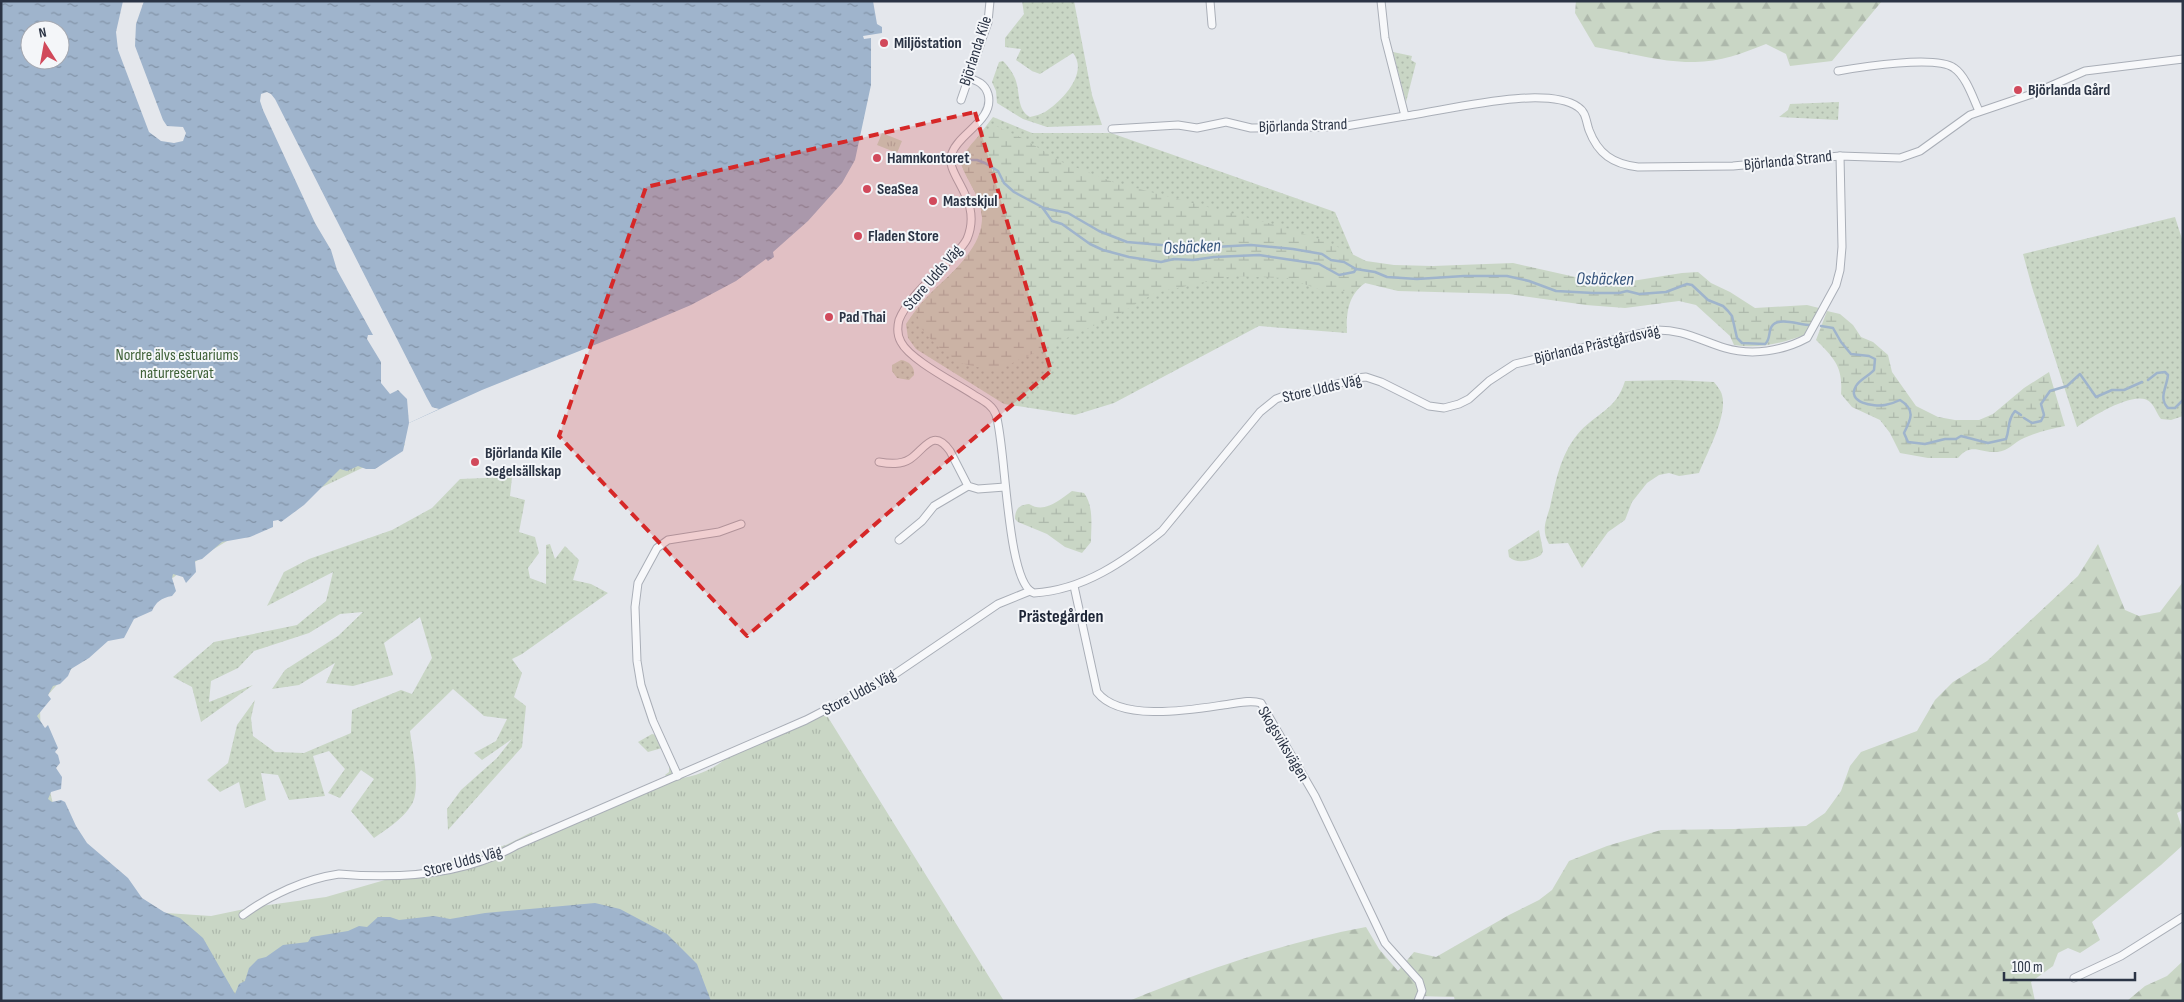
<svg xmlns="http://www.w3.org/2000/svg" width="2184" height="1002" viewBox="0 0 2184 1002" font-family="'Sofia Sans Condensed',sans-serif">
  <style>
    .grass { fill: url(#grass-dots) }
    .forest { fill: url(#forest-firs) }
    .wetland { fill: url(#wetland-marsh) }
    .park { fill: url(#park-tufts); fill-rule: evenodd }
    .water { fill: url(#water-ripples); fill-rule: evenodd }
    .pier { fill: #e4e7ec }
    .lines { fill: none; stroke-linecap: round; stroke-linejoin: round }
    .stream { stroke: #9fb4cc; stroke-width: 2.5 }
    .minor-casing { stroke: #a9aeb7; stroke-width: 9 }
    .minor { stroke: #f7f8fa; stroke-width: 7 }
    .marked { fill: #d62828; fill-opacity: 0.2; stroke: #d62828; stroke-width: 4; stroke-dasharray: 10 6; stroke-linejoin: round }
    .poi-dot { fill: #d1495b; stroke: #f4f6f9; stroke-width: 2 }
    .labels { text-anchor: middle; dominant-baseline: central; stroke-width: 4; stroke-linejoin: round; paint-order: stroke }
    .poi-label { font-size: 16px; font-weight: bold; fill: #2b3445; stroke: #f4f6f9; text-anchor: start }
    .street-label { font-size: 16px; fill: #2b3445; stroke: #f4f6f9 }
    .park-label { font-size: 16px; fill: #3f6138; stroke: #f4f6f9 }
    .water-label { font-size: 18px; font-style: italic; fill: #34527a; stroke: #f4f6f9 }
    .neighbourhood-label { font-size: 18px; font-weight: bold; fill: #1d2536; stroke: #f4f6f9 }
  </style>
  <defs>
    <pattern id="grass-dots" width="8" height="8" patternUnits="userSpaceOnUse" patternTransform="scale(1.25)"><rect width="8" height="8" fill="#c9d6c5"/><path d="M2 2h.1M6 6h.1" fill="none" stroke="#adb8ab" stroke-width="1.8" stroke-linecap="round"/></pattern>
    <pattern id="forest-firs" width="22" height="20" patternUnits="userSpaceOnUse" patternTransform="scale(1.25)"><rect width="22" height="20" fill="#c9d6c5"/><path d="M5 1l3.5 6h-7zM16 11l3.5 6h-7z" fill="#adb8ab"/></pattern>
    <pattern id="wetland-marsh" width="20" height="14" patternUnits="userSpaceOnUse" patternTransform="scale(1.25)"><rect width="20" height="14" fill="#c9d6c5"/><path d="M1 5h8M5 5V1M11 12h8M15 12V8" fill="none" stroke="#adb8ab"/></pattern>
    <pattern id="park-tufts" width="24" height="20" patternUnits="userSpaceOnUse" patternTransform="scale(1.25)"><rect width="24" height="20" fill="#c9d6c5"/><path d="M3 7l-1-3M5 7V3M7 7l1-3M15 17l-1-3M17 17v-4M19 17l1-3" fill="none" stroke="#adb8ab"/></pattern>
    <pattern id="water-ripples" width="26" height="14" patternUnits="userSpaceOnUse" patternTransform="scale(1.25)"><rect width="26" height="14" fill="#9fb4cc"/><path d="M2 4q2-2 4 0t4 0M15 11q2-2 4 0t4 0" fill="none" stroke="#8293a7"/></pattern>
  </defs>
  <rect width="100%" height="100%" fill="#e4e7ec"/>
  <!-- grass -->
  <g class="grass">
    <path d="M1022,1h52l18,94 10,30 -55,2 -24,-8 -26,-16 -1,-12 -4,-9 7,-20 4,-1c5,5 11,13 13,20 4,12 1,29 14,36 5,-1 11,-3 15,-5 17,-11 44,-39 28,-59l-33,21 -8,-3 -16,-11 5,-11 -16,-2v-9l19,-24z"/>
    <path d="M1393,52l19,4 -1,4 5,3 -10,39z"/>
    <path d="M1839,102l-1,18 -59,-3 9,-7 2,-6z"/>
    <path d="M993,117l39,16h79l224,79 30,71c-17,12 -19,31 -18,50l-88,-7 -145,77 -39,12 -71,-11 -88,-55 -8,-11 -2,-14c6,-9 13,-19 21,-27 20,-22 57,-46 55,-80 -1,-22 -17,-38 -22,-57z"/>
    <path d="M2175,217l8,25v174l-12,4 -10,-1c-4,-5 -6,-12 -10,-16 -13,-16 -61,15 -74,24l-45,-140 -9,-33z"/>
    <path d="M901,360c8,1 14,7 13,15l-5,5 -12,-2 -5,-7v-6z"/>
    <path d="M1675,380l39,2c2,3 7,8 8,13 6,20 -15,58 -23,78l-20,3 -10,-3 -10,2 -12,8 -15,19 -7,18 -17,12 -26,36 -14,-25 -19,1c-8,-14 -3,-23 1,-37 6,-26 10,-51 27,-72 18,-22 39,-24 48,-54z"/>
    <path d="M512,477l-2,19 15,4 -6,32 16,5 4,16 -11,15 2,10 16,6v-39l4,-1 5,15 10,-13 14,14 -6,20 18,4 17,9 -86,61 -10,5 10,14 -8,24 12,9 -4,41 -74,83 -1,-21 14,-19 36,-32 15,-19 -30,21 -8,-7 22,-12 11,-22 -23,-3 -31,-27 -43,42c2,17 11,58 2,73 -9,15 -25,25 -38,34l-23,-27 23,-32 -13,-9 -21,28 -12,-5 17,-24 -16,-18 -16,5 12,40 -36,4 -11,-25 -17,-2 5,27 -21,8 -6,-26 -19,10 -13,-12 21,-17 9,-38 18,-25 -4,18 2,18 22,16 29,1 47,-20 1,-23 49,-20 11,4 20,-36 -12,-41 -36,26 9,32 -40,11 -27,-3 9,-20 -36,22 -27,4 13,-19 53,-34 25,-24 -23,2 -31,19 -55,18 -16,17 -27,13 -2,21 44,-17 -52,37 -9,-35 -19,-10 41,-35 83,-17 29,-24 7,-29 -66,34 17,-34 25,-13 83,-29 40,-22 28,-29z"/>
    <path d="M1539,530l4,21 -2,4c-9,5 -23,10 -32,2l-1,-7z"/>
    <path d="M652,734l4,1 15,33 1,6 -5,3 -2,-2 4,-3v-6l-7,-18 -14,4 -10,-10z"/>
  </g>
  <!-- forest -->
  <g class="forest">
    <path d="M1576,1h306l-50,60 -42,5 -4,-12 -20,-10c-22,9 -47,18 -71,18 -31,1 -70,-10 -100,-15l-20,-34z"/>
    <path d="M2098,544l27,66 14,6 21,-4 23,-30v228l-6,3 6,18v14l-22,20 -69,57 8,18 -20,13 -12,-5 -10,5 -5,13 -22,16 4,19h-580l-1,-4 -37,-1 -5,5h-283c76,-31 156,-59 237,-74l13,22 19,22 16,-19 22,5 73,-42 30,-15 13,-10 17,-29 38,-15 54,-16 73,-1 72,-3 19,-13 16,-22 9,-25 11,-14 56,-21 18,-31 18,-18 34,-21 91,-85z"/>
    <path d="M2183,961v40h-56l18,-15 22,-10z"/>
  </g>
  <!-- wetland -->
  <g class="wetland">
    <path d="M996,126l26,12 40,24 51,20 170,45 45,15 38,19 28,4 39,1 80,-3 80,18h39l50,-8 16,-1 13,11 19,9 25,16 52,-3 12,3 -12,26c-24,9 -47,15 -73,11l-4,-9 -34,-31 -17,-4 -54,7 -39,-3 -77,-11 -111,-3 -33,-8 -8,6 -11,2 -25,-1 -34,-12 -55,-2 -77,17 -38,22 -122,56 -35,-8 -24,-18 -15,-17 -5,-18c21,-26 67,-57 66,-93 -1,-22 -17,-38 -22,-57 11,-16 18,-27 36,-34z"/>
    <path d="M1827,311l13,3 13,11 8,12 12,5 15,13 4,17 24,34 22,11 17,3h24l14,-6 31,-26 25,-16 16,54c-14,3 -28,6 -41,12 -10,4 -15,13 -27,14 -17,1 -26,-10 -39,6h-30l-28,-5 -10,-20 -10,-13 -28,-13 -11,-13c2,-27 -6,-35 -25,-54z"/>
    <path d="M1072,491l12,2c10,13 7,34 7,49l-9,11 -17,-6 -18,-13 -29,-12 -3,-3c0,-10 4,-14 14,-15 16,10 30,-4 43,-13z"/>
  </g>
  <!-- park -->
  <g class="park">
    <path d="M1,1h123l281,444 -22,13 -94,45 -80,49 -56,40 -68,62 -40,44 -5,9 1,36 4,29 13,51 78,88 75,5 43,-9 72,-10 180,-52 26,-13 4,7 144,-61c15,-1 34,-9 45,-19l101,-45 178,287h-1003zM30,30h30v30h-30z"/>
    <path d="M882,133l20,8 -5,12 -20,-8z"/>
  </g>
  <!-- water -->
  <path class="water" d="M1,1h872l4,23 5,3v6l-19,3 1,3 7,-1v47l-16,75 -13,23 -34,38 -35,31 1,5 -6,4 -2,-2 -30,22 -45,24 -59,25 -150,60 -73,33 -6,28 -28,18h-9l-8,-3 -11,5 -7,-2 -36,36 -23,17 -3,-2 -5,1v6l-23,10 -28,5 -20,17 -7,2 1,11 -10,11 -3,-6 -10,-3 -1,4 4,13 -4,5c-11,2 -16,6 -20,15l-18,8 -10,19 -16,3 -19,17 -18,11 -3,7 -8,8 -7,2 -5,9 3,4 -14,17 8,12 3,-3 10,23 -3,4 3,3 2,8 -4,5 6,9 -1,12 -10,3 -3,7 4,3 9,-2 4,2 11,24 11,17 41,35 14,20 22,14 16,6 23,20 32,56 4,-10 6,-3 4,-13 9,-9 8,-2 17,-12 25,-3 3,-5 37,-6 11,-5 8,1 11,-10h12l9,3 35,-4 16,3 35,-6 110,-10 25,6 47,25 30,30 14,37h-710zM30,30h30v30h-30z"/>
  <!-- pier -->
  <g class="pier">
    <path d="M123,1h21l-8,23 -1,22 28,74 4,6 16,1 3,6 -3,8 -9,2 -13,-2 -12,-9 -31,-82 -2,-18z"/>
    <path d="M267,92l4,2 4,5 152,299 5,9 7,2 -30,14 -2,-24 -9,-9 -8,4 -9,-11v-21l-14,-23 1,-4h5l-36,-65 -6,-20 -16,-27 -52,-113 -3,-9 1,-7z"/>
  </g>
  <g class="lines">
    <!-- stream -->
    <g class="stream">
      <path d="M960,160h17l8,3 13,8 6,12 10,9 28,15 10,14 10,3 28,20 13,6 26,7 32,5 13,-3 19,1 21,-3 45,-2 60,9 20,11 15,-3 2,-3 19,3 12,5 30,2 47,-3h43l22,5 27,10 37,2h26l8,-2 12,3 27,-2 21,-8 5,1 16,15 15,6 5,5 4,5 5,22 5,5 23,1c6,-5 3,-13 7,-18 7,-10 30,0 40,-1"/>
      <path d="M1043,208l25,5 31,18 28,11 69,6 55,-3 42,4 29,5 9,6 13,2 12,7"/>
      <path d="M1821,326l12,2 8,14 10,12 18,2 6,3 -1,11c-5,6 -14,9 -18,16 -10,17 18,21 29,19 6,-1 11,-3 15,-5 16,10 11,19 4,33l4,9 17,2 20,-5h11l5,-3 27,7 18,-4c4,-10 1,-19 9,-28l6,4"/>
      <path d="M2148,380l9,-7 8,-1 3,3c-1,12 -10,23 0,33h7l8,-8"/>
      <path d="M2024,418l8,5 9,-2 3,-6 -3,-11 9,-13 17,-5 13,-12 16,23 16,-7h12l18,-8"/>
    </g>
    <defs>
      <g id="minor">
        <path d="M1210,1l2,24"/>
        <path d="M1381,1l4,37 20,78c39,-5 140,-32 173,-9 8,5 8,14 11,23 9,24 24,34 49,37l95,-1 107,-10 60,2 20,-7 50,-36 62,-21 53,-23 98,-12"/>
        <path d="M1838,71c23,-4 98,-16 116,-3 12,8 19,30 25,43"/>
        <path d="M969,78c9,3 16,6 19,16 7,26 -29,39 -36,59 -9,22 32,45 15,86 -4,8 -11,14 -17,20 -15,17 -43,40 -51,61 -2,8 -2,15 2,22 9,18 55,41 73,53 8,5 19,10 22,20 10,29 10,169 38,178 50,-3 91,-32 128,-62l98,-119 16,-13 8,-3 28,-4 44,-14 10,-1 15,5 48,24 15,2 15,-4 10,-5 20,-18 26,-17 139,-34c29,-1 45,10 71,18 27,8 58,3 82,-10l29,-53 4,-15 2,-23 -2,-91"/>
        <path d="M961,100l27,-78 2,-21"/>
        <path d="M1112,129l66,-4 19,3 29,-6 25,6 72,-1 23,-1 59,-10"/>
        <path d="M879,462c11,2 22,3 31,-3 15,-10 23,-32 40,-8l18,35 10,3 27,-2"/>
        <path d="M899,540l23,-19 12,-15 34,-20"/>
        <path d="M1074,586l23,106c23,30 93,18 126,13 11,-1 26,-6 38,-2l54,93 70,147 34,38 3,10 -4,10"/>
        <path d="M678,776l-25,-55 -12,-36 -4,-24 -2,-54 3,-24 19,-35 11,-8 51,-8 22,-8"/>
        <path d="M243,915c27,-20 62,-36 96,-41 59,5 126,1 178,-29l289,-125 89,-46 103,-70 32,-13"/>
        <path d="M2074,978l47,-22 62,-39"/>
      </g>
    </defs>
    <!-- minor casing -->
    <use href="#minor" class="minor-casing"/>
    <!-- minor -->
    <use href="#minor" class="minor"/>
  </g>
  <!-- marked area -->
  <path class="marked" d="M975,112l76,259 -304,265 -188,-200 87,-249z"/>
  <!-- markers -->
  <g class="poi-dot">
    <circle cx="884" cy="43" r="5"/>
    <circle cx="2018" cy="90" r="5"/>
    <circle cx="877" cy="158" r="5"/>
    <circle cx="867" cy="189" r="5"/>
    <circle cx="933" cy="201" r="5"/>
    <circle cx="858" cy="236" r="5"/>
    <circle cx="829" cy="317" r="5"/>
    <circle cx="475" cy="462" r="5"/>
  </g>
  <g class="labels">
    <!-- poi labels -->
    <g class="poi-label">
      <text x="894" y="43">Miljöstation</text>
      <text x="2028" y="90">Björlanda Gård</text>
      <text x="887" y="158">Hamnkontoret</text>
      <text x="877" y="189">SeaSea</text>
      <text x="943" y="201">Mastskjul</text>
      <text x="868" y="236">Fladen Store</text>
      <text x="839" y="317">Pad Thai</text>
      <text x="485" y="453">Björlanda Kile<tspan x="485" dy="18">Segelsällskap</tspan></text>
    </g>
    <!-- street labels -->
    <g class="street-label">
      <text transform="translate(976 51) rotate(-72)">Björlanda Kile</text>
      <text transform="translate(1303 126) rotate(-2)">Björlanda Strand</text>
      <text transform="translate(1788 161) rotate(-6)">Björlanda Strand</text>
      <text transform="translate(933 278) rotate(-49)">Store Udds Väg</text>
      <text transform="translate(1597 345) rotate(-13)">Björlanda Prästgårdsväg</text>
      <text transform="translate(1322 389) rotate(-13)">Store Udds Väg</text>
      <text transform="translate(859 693) rotate(-28)">Store Udds Väg</text>
      <text transform="translate(1283 744) rotate(59)">Skogsviksvägen</text>
      <text transform="translate(463 862) rotate(-15)">Store Udds Väg</text>
    </g>
    <!-- park labels -->
    <g class="park-label">
      <text x="177" y="355">Nordre älvs estuariums<tspan x="177" dy="18">naturreservat</tspan></text>
    </g>
    <!-- water labels -->
    <g class="water-label">
      <text transform="translate(1192 247) rotate(-3)">Osbäcken</text>
      <text transform="translate(1605 279) rotate(1)">Osbäcken</text>
    </g>
    <!-- neighbourhood labels -->
    <g class="neighbourhood-label">
      <text x="1061" y="616">Prästegården</text>
    </g>
  </g>
  <!-- border -->
  <rect width="2184" height="1002" fill="none" stroke="#2b3445" stroke-width="5"/>
  <!-- north arrow -->
  <g transform="translate(45 45) rotate(349)"><circle r="24" fill="#f4f6f9" stroke="#a4a8b1"/>
  <path d="M0-4L9 19L0 12L-9 19Z" fill="#d1495b"/>
  <text y="-8" font-size="14" font-weight="bold" text-anchor="middle" fill="#2b3445">N</text>
  </g>
  <!-- scale -->
  <path d="M2004 972v8h131v-8" fill="none" stroke="#2b3445" stroke-width="2.5"/>
  <text x="2012" y="972" font-size="15" fill="#2b3445" stroke="#f4f6f9" stroke-width="4" paint-order="stroke">100 m</text>
</svg>
